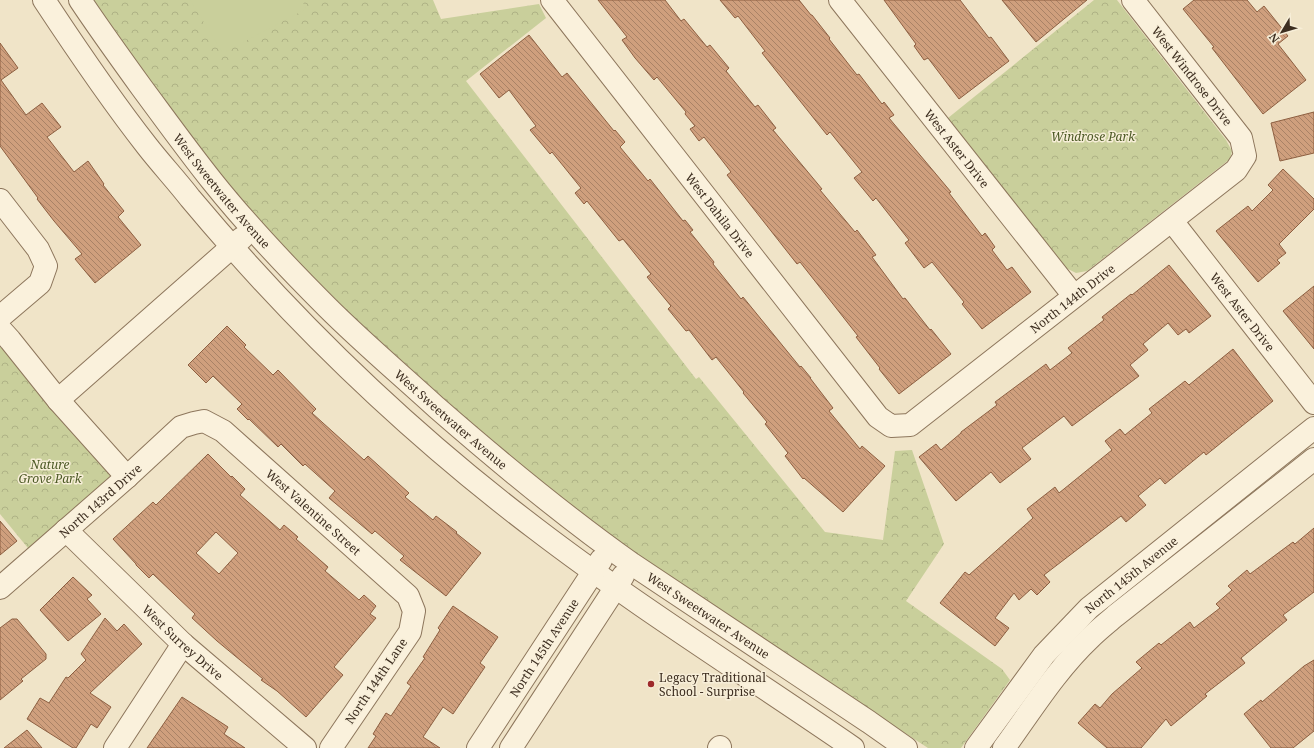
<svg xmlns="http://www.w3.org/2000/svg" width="1314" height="748" viewBox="0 0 1314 748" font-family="'Noto Serif',serif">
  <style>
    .park { fill: url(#park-crowns) }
    .pitch { fill: #c9cf9b }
    .building { fill: url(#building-back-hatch); stroke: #8d5f41; fill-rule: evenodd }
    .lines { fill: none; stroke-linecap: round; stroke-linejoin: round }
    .minor-casing { stroke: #8d765c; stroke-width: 24 }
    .minor { stroke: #faf1dc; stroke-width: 22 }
    .poi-dot { fill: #9e2a2b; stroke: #f7eed8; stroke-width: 1.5 }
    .labels { text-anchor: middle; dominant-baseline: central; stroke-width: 3; stroke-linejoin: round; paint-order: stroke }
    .street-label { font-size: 12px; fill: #3d2e20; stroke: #f7eed8 }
    .park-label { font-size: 12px; font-style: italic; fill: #4d5a26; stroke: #f7eed8 }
    .poi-label { font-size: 12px; fill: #3d2e20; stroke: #f7eed8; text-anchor: start }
  </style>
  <defs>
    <pattern id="park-crowns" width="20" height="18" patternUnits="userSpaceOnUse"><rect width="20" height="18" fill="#c9cf9b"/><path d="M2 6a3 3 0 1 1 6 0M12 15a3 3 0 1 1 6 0" fill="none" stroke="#aeb285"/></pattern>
    <pattern id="building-back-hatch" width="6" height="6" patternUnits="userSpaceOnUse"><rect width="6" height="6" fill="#cf9f7d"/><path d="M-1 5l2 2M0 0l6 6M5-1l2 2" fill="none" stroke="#a98266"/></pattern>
  </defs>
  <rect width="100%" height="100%" fill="#f0e4c8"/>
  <!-- park -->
  <g class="park">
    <path d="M87,0h346l8,19 98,-15 7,14 -80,63 230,298 3,-2 126,155 58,8 12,-89 17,-1 32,94 -38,57 96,68 8,11 -49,68h-33l-303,-197 -44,-32 -239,-206 -141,-158z"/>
    <path d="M1094,0h23l109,140 6,11 -2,8 -143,112 -11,2 -10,-5 -118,-150z"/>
    <path d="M0,338l119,138 -87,77 -32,-39z"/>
  </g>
  <!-- pitch -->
  <path class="pitch" d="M190,0h112l4,9 -83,44z"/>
  <!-- building -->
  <g class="building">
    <path d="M598,0h67l16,21 3,-2 23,28 3,-2 19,23 -3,3 29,36 3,-2 18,23 -3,2 49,59 -2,1 35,42 2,-2 19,25 -4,2 31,42 2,-1 25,32 1,-1 20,25 -52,40 -20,-25 1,-1 -24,-31 2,-1 -58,-74 -3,2 -70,-89 4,-3 -27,-35 -5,4 -9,-12 5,-3 -10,-12 1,-2 -29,-35 -3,3 -19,-22 -13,-18 5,-3z"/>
    <path d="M720,0h79l12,15h1l18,23 -1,1 28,36 2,-1 23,30 2,-2 10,13 -5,3 62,74 -2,1 33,43 3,-3 10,14 -3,3 15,20 5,-3 19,25 -49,37 -20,-25 2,-2 -32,-40 -8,6 -19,-25 4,-3 -33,-42 -3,3 -19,-23 8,-6 -32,-40 -3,3 -65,-82 3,-2 -27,-35 -3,2z"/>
    <path d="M884,0h76l29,38 2,-1 18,24 -50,38 -31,-41 -4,2 -10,-14 2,-2z"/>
    <path d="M1002,0h85l-51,42z"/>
    <path d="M1194,0h53l10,12 7,-6 24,30 -10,8 28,36 -43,34 -51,-66 2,-1 -31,-38z"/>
    <path d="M529,35l33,42 5,-4 47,58 1,-1 10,12 -5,5 28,34 2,-2 33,42 2,-1 8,10 -3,2 24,30 -1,2 28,35 2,-2 57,70 1,-1 10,12h-1l23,30 -4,3 31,38 2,-3 23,20 -42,46 -39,-34 -1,1 -18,-23 3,-3 -23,-29 2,-2 -24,-29 1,-1 -28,-35 -4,3 -23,-30 -3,1 -18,-22 3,-3 -24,-29 4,-3 -28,-35 -4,2 -32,-40 -3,3 -9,-11 6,-5 -29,-36 -2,2 -20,-24 6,-4 -27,-36 -10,8 -19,-24z"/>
    <path d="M0,43l18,25 -17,12 25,35 16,-12 19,24 -14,10 27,35 14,-11 16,23 -1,1 21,26 -6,6 23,28 -46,38 -20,-24 7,-5 -28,-33 -17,-22 1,-1 -38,-52z"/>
    <path d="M1314,112v41l-34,8 -9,-38z"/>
    <path d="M1283,169l31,30v10l-35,35 7,9 -9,7 3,3 -22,19 -42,-51 32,-25 4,5 21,-21 -5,-5z"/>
    <path d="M1169,265l42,51 -22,17 -3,-4 -8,6 -10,-12 -25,21 5,6 -18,15 9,11 -67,50 -8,-10 -42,32 9,11 -31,24 -9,-11 -35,29 -37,-44 17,-13 5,6 20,-17v-1l36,-27 -2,-3 31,-23 20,-15 4,6 22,-17 -4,-5 36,-28 -2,-3 29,-23 1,1z"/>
    <path d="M1314,286v63l-31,-38z"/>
    <path d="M227,326l19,19 -2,2 29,28 5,-5 38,39 -4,4 52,47 4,-4 41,37 -4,4 28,23 3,-4 21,16 -1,1 25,20 -35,43 -46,-36 4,-4 -29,-25 -3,3 -43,-36 6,-7 -30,-27 -2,2 -22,-22 -3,3 -29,-28 -1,1 -11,-11 5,-5 -29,-28 -7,7 -18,-18z"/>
    <path d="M1233,349l40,52 -67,54 -2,-3 -39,32 -5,-6 -22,18 8,9 -20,17 -5,-6 -77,59 6,7 -13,13 -6,-6 -12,11 -5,-7 -19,25 14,10 -14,18 -55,-43 25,-31 4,3 64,-57 -6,-9 28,-22 4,6 53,-43 -7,-9 15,-12 5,6 27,-22 -3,-4 36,-28 4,4z"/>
    <path d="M208,454l23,23 1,-1 13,13 -5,6 40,35 4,-5 14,12 -2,2 32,28 -3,4 34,29 5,-5 12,11 -6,8 6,4 -42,49 9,8 -37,42 -29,-26 -16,-11 2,-1 -46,-38 -25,-23 3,-4 -42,-40 -4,4 -13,-13v-1l-23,-25 40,-37 3,3zM216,532l22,21 -19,21 -23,-21z"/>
    <path d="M0,521l17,20 -17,14z"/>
    <path d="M1314,528v64l-31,23 4,5 -46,38 4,5 -40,31 2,2 -36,30 -5,-7 -25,29h-34l-29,-25 17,-19 5,4 12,-14 30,-26 -6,-6 23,-19 2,2 29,-23 4,6 26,-20 -4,-4 16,-14 -4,-4 19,-16 3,4 43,-32 2,2z"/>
    <path d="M73,577l19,18 -5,4 14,15 -33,27 -28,-31z"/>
    <path d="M453,606l45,31 -18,26 5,4 -32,47 -10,-7 -20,30 17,11h-72l8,-12 -3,-2 13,-21 5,3 20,-30 -4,-3 18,-25 -2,-1 17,-27 -2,-2z"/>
    <path d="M105,618l12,13 7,-7 18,20 -52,49 21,14 -14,21 -6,-4 -15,24h-3l-46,-29 13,-21 9,5 17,-26 2,1 18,-18 -5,-6z"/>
    <path d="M12,619h5l29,35v5l-25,20 2,2 -23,19v-72z"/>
    <path d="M1314,660v71l-21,17h-22l-27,-34 17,-14 1,2 42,-36z"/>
    <path d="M182,697l46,30 -4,7 21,14h-98z"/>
    <path d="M27,730l15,18h-38z"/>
  </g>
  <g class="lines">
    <defs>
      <g id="minor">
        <path d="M44,0c33,50 66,99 103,146 14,18 29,34 43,52 102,122 218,234 346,331 102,78 211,146 317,219"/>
        <path id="s1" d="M80,0c20,30 41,59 62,88 23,31 46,63 70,93 35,44 75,86 115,126 35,35 73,67 109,100 63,55 128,109 196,157l237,158 37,26"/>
        <path id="s2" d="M552,0l326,417 13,9 19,-1 326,-255 9,-14 -4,-18 -108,-138"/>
        <path id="s3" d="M840,0l234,296"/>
        <path d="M0,200l38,49 8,17 -6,17 -40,34"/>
        <path id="s4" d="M1172,221l142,182"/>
        <path d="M0,329l10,11 48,60 69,77"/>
        <path d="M58,400l184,-162"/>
        <path id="s5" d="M66,530l117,114 122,104"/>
        <path id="s6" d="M0,588l127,-111 54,-50 13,-4 10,-2 19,10 185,165 6,15 -4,21 -79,116"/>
        <path d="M115,748l68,-104"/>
        <path id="s7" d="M478,748l123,-188"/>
        <path d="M511,748l112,-172"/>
        <path d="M719,748l1,-1"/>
        <path id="s8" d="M976,748l68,-93 45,-47 225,-180"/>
        <path d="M1004,748c27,-37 52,-78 86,-110 8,-8 17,-15 25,-22l199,-157"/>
      </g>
    </defs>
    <!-- minor casing -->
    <use href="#minor" class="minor-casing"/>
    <!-- minor -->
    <use href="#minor" class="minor"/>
  </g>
  <!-- markers -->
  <circle class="poi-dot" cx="651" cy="684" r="4"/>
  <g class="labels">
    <!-- street labels -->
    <g class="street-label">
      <text transform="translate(1192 76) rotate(52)">West Windrose Drive</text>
      <text stroke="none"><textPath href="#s3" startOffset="189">West Aster Drive</textPath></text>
      <text stroke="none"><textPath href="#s1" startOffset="238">West Sweetwater Avenue</textPath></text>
      <text stroke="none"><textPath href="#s2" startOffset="273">West Dahila Drive</textPath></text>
      <text stroke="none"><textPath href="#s2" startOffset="770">North 144th Drive</textPath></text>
      <text stroke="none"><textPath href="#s4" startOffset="115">West Aster Drive</textPath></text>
      <text stroke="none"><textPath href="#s1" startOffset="562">West Sweetwater Avenue</textPath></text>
      <text stroke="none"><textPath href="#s6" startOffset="133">North 143rd Drive</textPath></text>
      <text stroke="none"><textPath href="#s6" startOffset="409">West Valentine Street</textPath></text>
      <text stroke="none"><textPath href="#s8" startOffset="234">North 145th Avenue</textPath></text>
      <text stroke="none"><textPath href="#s1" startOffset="886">West Sweetwater Avenue</textPath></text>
      <text stroke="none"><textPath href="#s5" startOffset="162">West Surrey Drive</textPath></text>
      <text stroke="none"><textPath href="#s7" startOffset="120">North 145th Avenue</textPath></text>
      <text transform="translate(376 681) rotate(-56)">North 144th Lane</text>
    </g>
    <!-- park labels -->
    <g class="park-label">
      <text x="1093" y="136">Windrose Park</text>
      <text x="50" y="464">Nature<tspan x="50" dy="14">Grove Park</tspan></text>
    </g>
    <!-- poi labels -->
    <g class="poi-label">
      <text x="659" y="677">Legacy Traditional<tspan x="659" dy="14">School - Surprise</tspan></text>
    </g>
  </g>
  <!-- north arrow -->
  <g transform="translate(1282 32) rotate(232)" stroke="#f7eed8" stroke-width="3" paint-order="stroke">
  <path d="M0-3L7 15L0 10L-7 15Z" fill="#3d2e20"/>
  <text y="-6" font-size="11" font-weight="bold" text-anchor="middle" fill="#3d2e20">N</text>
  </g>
</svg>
